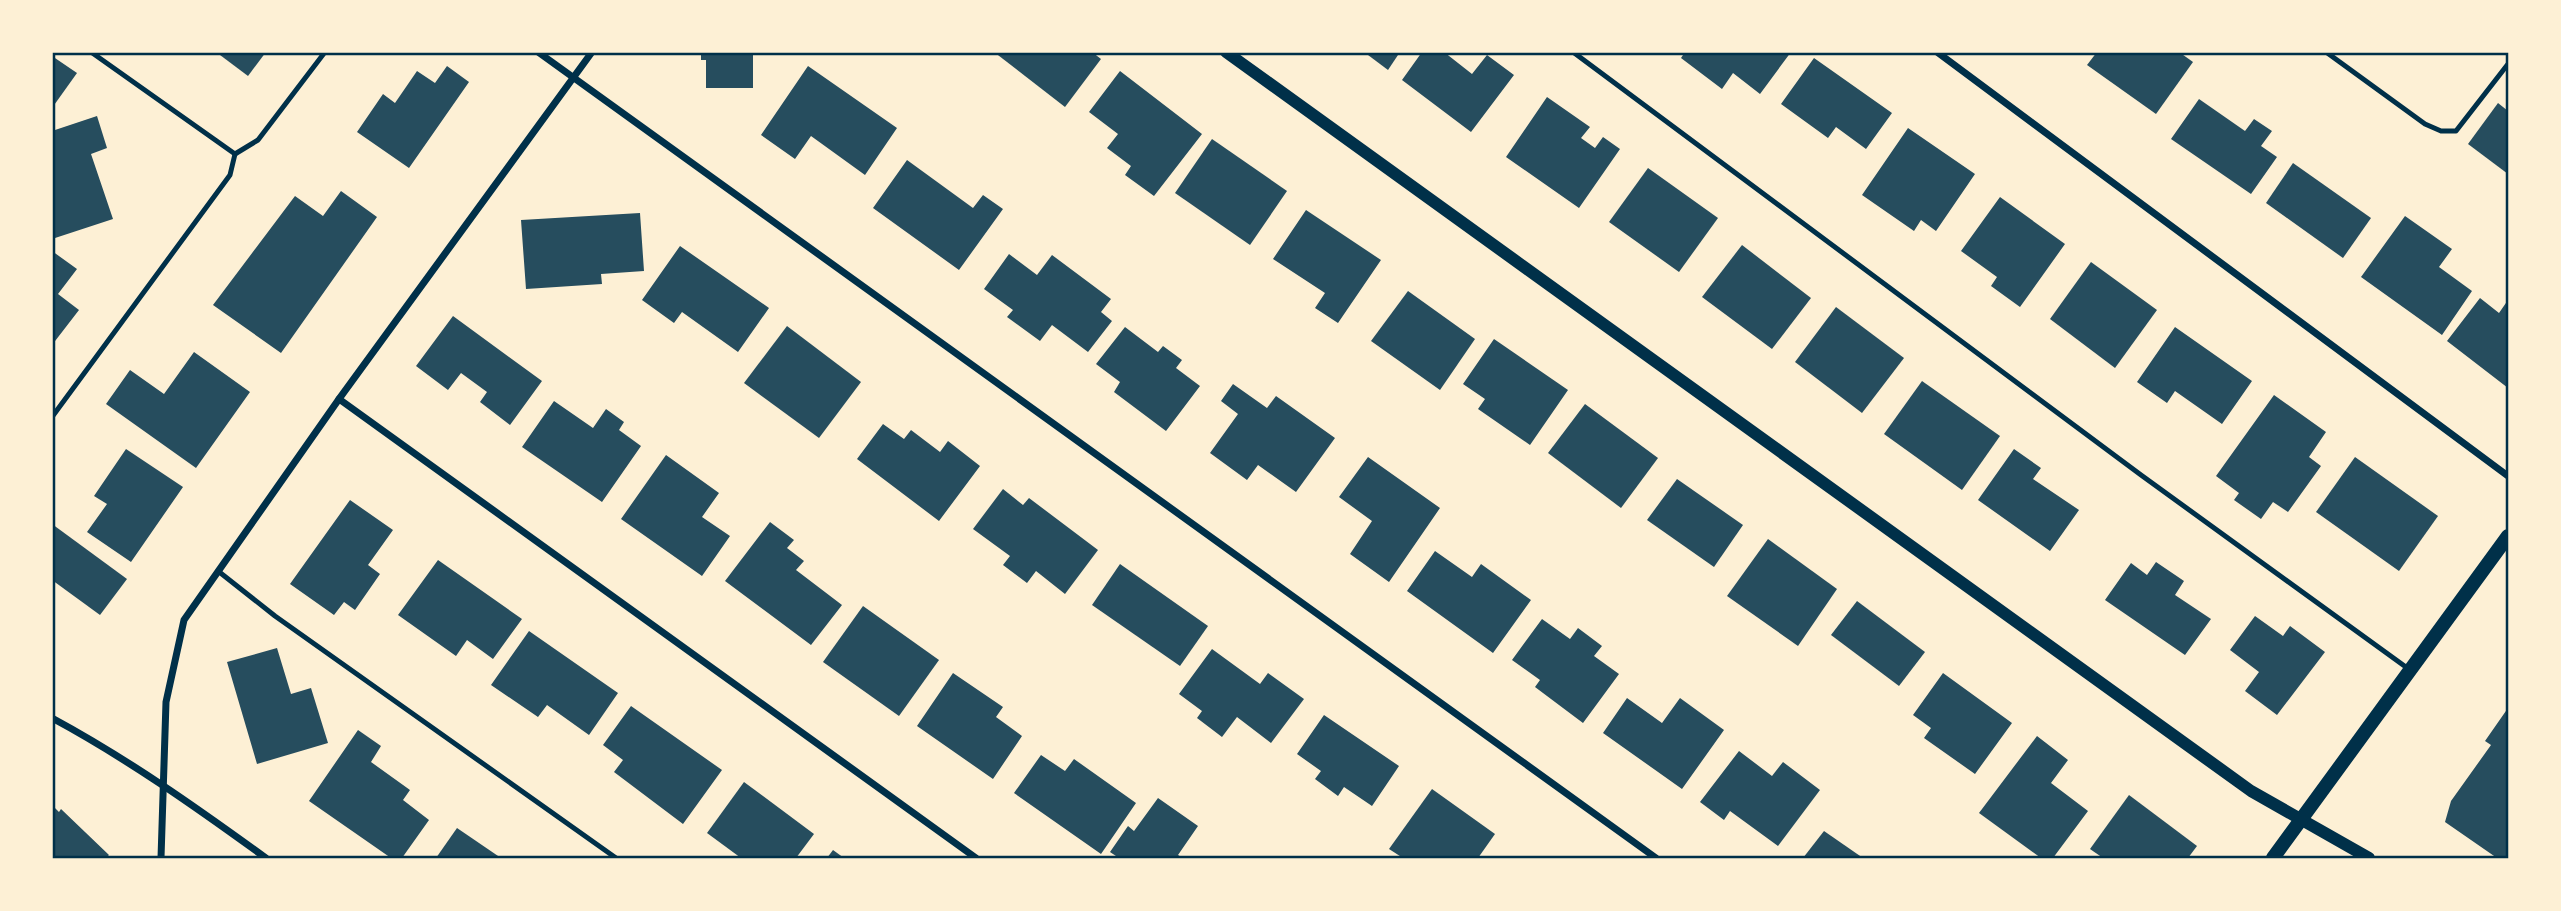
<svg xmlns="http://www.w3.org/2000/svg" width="2561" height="911" viewBox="0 0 2561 911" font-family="'Sofia Sans Condensed',sans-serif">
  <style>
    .building { fill: #264d5e }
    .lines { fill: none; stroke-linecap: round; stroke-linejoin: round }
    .service { stroke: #003049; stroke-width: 5 }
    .minor { stroke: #003049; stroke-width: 7 }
    .tertiary { stroke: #003049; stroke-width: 12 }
    .secondary { stroke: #003049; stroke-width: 14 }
    .neatline { fill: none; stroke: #003049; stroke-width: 2.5 }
  </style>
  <rect width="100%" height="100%" fill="#fdf0d5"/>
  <!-- building -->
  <g class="building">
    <path d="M216,52h50l-18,24z"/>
    <path d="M701,52h52v36h-47v-28h-5z"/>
    <path d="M994,52h98l9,7 -36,48z"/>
    <path d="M1364,52h36l-12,18z"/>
    <path d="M1422,52h22l28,22 15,-19 27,20 -43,57 -69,-52z"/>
    <path d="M1685,52h106l-31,42 -27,-21 -11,16 -41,-31z"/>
    <path d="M2097,52h82l14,10 -37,52 -69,-49z"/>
    <path d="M52,56l25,17 -25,35z"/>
    <path d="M1814,58l78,55 -26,36 -30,-22 -8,11 -47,-34z"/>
    <path d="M447,66l22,16 -60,86 -52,-36 26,-38 12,9 22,-32 18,12z"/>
    <path d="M808,66l89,62 -32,47 -54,-39 -16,23 -34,-24z"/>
    <path d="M1120,71l82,63 -48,62 -29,-21 6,-9 -24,-18 11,-14 -29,-22z"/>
    <path d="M1547,97l43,30 -9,11 14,10 8,-11 17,12 -41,59 -73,-51z"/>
    <path d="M2199,99l46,32 9,-12 18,12 -11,15 16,11 -26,37 -80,-55z"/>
    <path d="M2498,103l10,8v63l-40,-30z"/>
    <path d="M97,116l10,32 -16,6 22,65 -61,20v-108z"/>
    <path d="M1908,128l67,46 -39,57 -15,-11 -7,11 -52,-36z"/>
    <path d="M1212,139l75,52 -37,54 -75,-52z"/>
    <path d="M907,160l66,48 10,-13 20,14 -44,61 -86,-62z"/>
    <path d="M2293,163l78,55 -28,40 -77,-55z"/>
    <path d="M1648,168l70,50 -39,54 -70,-50z"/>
    <path d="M341,191l36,26 -96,136 -68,-48 82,-109 28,20z"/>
    <path d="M2000,197l65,47 -45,63 -29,-21 6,-9 -36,-26z"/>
    <path d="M1306,210l75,50 -43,63 -23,-15 10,-15 -52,-34z"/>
    <path d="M640,213l4,58 -43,3 1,10 -76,5 -5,-69z"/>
    <path d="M2405,216l47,33 -13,18 33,24 -30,44 -81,-58z"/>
    <path d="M1742,245l69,53 -39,51 -70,-52z"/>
    <path d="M680,246l89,62 -31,44 -56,-40 -8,11 -32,-23z"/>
    <path d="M52,251l25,18 -19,25 21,16 -27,35z"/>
    <path d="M1009,254l28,21 15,-20 59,44 -10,13 11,9 -24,31 -36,-27 -12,16 -33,-24 6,-7 -29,-21z"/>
    <path d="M2091,262l66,48 -42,58 -65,-49z"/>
    <path d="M1408,291l67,48 -35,51 -69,-49z"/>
    <path d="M2480,298l19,15 9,-13v88l-61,-47z"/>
    <path d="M1836,307l68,51 -42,55 -67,-51z"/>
    <path d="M453,316l89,65 -32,44 -30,-23 7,-10 -26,-19 -13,17 -32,-24z"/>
    <path d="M787,326l74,56 -42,56 -75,-55z"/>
    <path d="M1125,327l33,25 5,-6 19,14 -6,8 24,18 -34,45 -52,-39 6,-10 -24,-18z"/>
    <path d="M2175,327l77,54 -30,43 -47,-33 -8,12 -30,-21z"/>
    <path d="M1494,339l74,51 -38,55 -52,-36 7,-10 -22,-15z"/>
    <path d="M194,352l56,40 -54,76 -90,-64 24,-34 34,24z"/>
    <path d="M1922,381l78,55 -38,54 -78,-56z"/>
    <path d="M1233,384l34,24 9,-12 59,42 -39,54 -38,-27 -11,15 -37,-27 28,-39 -17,-13z"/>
    <path d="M2274,395l52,37 -17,25 12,9 -33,46 -15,-10 -12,17 -27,-19 5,-7 -23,-17z"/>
    <path d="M554,401l39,27 13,-19 18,13 -5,8 22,16 -39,56 -80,-55z"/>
    <path d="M1585,404l73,54 -37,50 -73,-55z"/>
    <path d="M883,424l21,15 7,-9 29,22 8,-11 32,25 -41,55 -82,-62z"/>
    <path d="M126,449l57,38 -52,75 -44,-30 20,-28 -13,-8z"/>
    <path d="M2014,449l27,19 -8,11 46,31 -29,41 -72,-51z"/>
    <path d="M666,455l53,38 -17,24 28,19 -28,40 -81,-57z"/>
    <path d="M1368,457l72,51 -51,74 -39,-28 22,-33 -33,-24z"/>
    <path d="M2355,457l83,59 -39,55 -83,-59z"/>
    <path d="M1677,479l66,46 -29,42 -67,-47z"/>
    <path d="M1003,489l20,16 6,-7 69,52 -33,44 -29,-23 -9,12 -24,-18 7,-9 -37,-27z"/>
    <path d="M350,500l43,30 -25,35 12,9 -25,36 -11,-8 -10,13 -44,-31z"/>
    <path d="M770,522l24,18 -7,8 17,13 -8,9 46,35 -31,40 -86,-64z"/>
    <path d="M52,524l75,55 -27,36 -48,-35z"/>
    <path d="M1768,539l69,50 -39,57 -71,-50z"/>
    <path d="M1435,551l37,26 9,-13 50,36 -38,53 -86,-62z"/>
    <path d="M438,560l84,59 -29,40 -26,-19 -11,16 -58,-41z"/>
    <path d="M2156,562l28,19 -9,14 36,24 -26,36 -80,-55 26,-37 16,12z"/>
    <path d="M1120,564l88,62 -28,40 -88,-61z"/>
    <path d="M1857,601l68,51 -26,34 -68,-51z"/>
    <path d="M863,606l76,54 -40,56 -76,-54z"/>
    <path d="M2255,616l28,20 7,-10 35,26 -48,63 -32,-24 14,-19 -29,-22z"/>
    <path d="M1542,619l28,20 8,-11 24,18 -8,10 25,18 -36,49 -48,-36 5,-7 -28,-20z"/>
    <path d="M529,631l89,62 -29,42 -42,-30 -9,12 -47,-32z"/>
    <path d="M277,648l14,46 20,-6 17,55 -71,21 -30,-102z"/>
    <path d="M1212,649l48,35 8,-11 36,26 -33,44 -34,-26 -15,20 -25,-19 5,-7 -23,-17z"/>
    <path d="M953,673l50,34 -7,10 26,19 -29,43 -76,-53z"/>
    <path d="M1943,673l69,50 -37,51 -51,-36 7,-10 -18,-13z"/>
    <path d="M1627,698l35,25 18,-25 44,32 -42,59 -79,-56z"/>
    <path d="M631,706l91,64 -39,54 -69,-52 9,-12 -20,-15z"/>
    <path d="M2508,708v150h-11l-52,-36 6,-21 40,-56 -6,-4z"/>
    <path d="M1324,715l75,51 -27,40 -28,-19 -6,9 -23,-17 6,-8 -24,-17z"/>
    <path d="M358,730l23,16 -10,16 39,28 -7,10 26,20 -27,38h-11l-82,-57z"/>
    <path d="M2037,736l31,24 -17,23 37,28 -35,47h-12l-62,-45z"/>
    <path d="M1739,751l33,25 11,-14 37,28 -42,56 -48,-35 -6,9 -24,-18z"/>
    <path d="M1041,755l24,16 9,-12 62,44 -35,51 -87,-61z"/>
    <path d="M744,782l70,52 -18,24h-55l-34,-25z"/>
    <path d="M1432,789l63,45 -17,24h-75l-14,-9z"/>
    <path d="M2129,795l68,51 -9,12h-85l-13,-9z"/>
    <path d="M1158,798l40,28 -20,29 5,3h-64l-9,-6 18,-26 6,5z"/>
    <path d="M52,805l7,7 2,-3 48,46 -3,3h-54z"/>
    <path d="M457,828l44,30h-65z"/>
    <path d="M1824,831l39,27h-60z"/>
    <path d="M833,850l11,8h-17z"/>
  </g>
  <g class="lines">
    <!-- service -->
    <g class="service">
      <path d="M91,52l144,102 23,-14 67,-88"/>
      <path d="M1573,52l568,423 269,195"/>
      <path d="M2326,52l99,72 16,7h15l52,-67"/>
      <path d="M52,417l178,-242 5,-21"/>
      <path d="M218,571l57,45 341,242"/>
    </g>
    <!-- minor -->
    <g class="minor">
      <path d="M538,52l1118,806"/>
      <path d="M1937,52l571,424"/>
      <path d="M339,399l637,459"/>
      <path d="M52,718c76,41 145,90 214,140"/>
      <path d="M161,858l5,-156 18,-82 155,-221 253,-347"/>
    </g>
    <!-- tertiary -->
    <path class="tertiary" d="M1226,52l1025,739 118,67"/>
    <!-- secondary -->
    <path class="secondary" d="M2273,858l235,-322"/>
  </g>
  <!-- border -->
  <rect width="2561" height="911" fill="none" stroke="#fdf0d5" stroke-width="108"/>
  <rect x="54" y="54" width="2453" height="803" class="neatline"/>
</svg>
